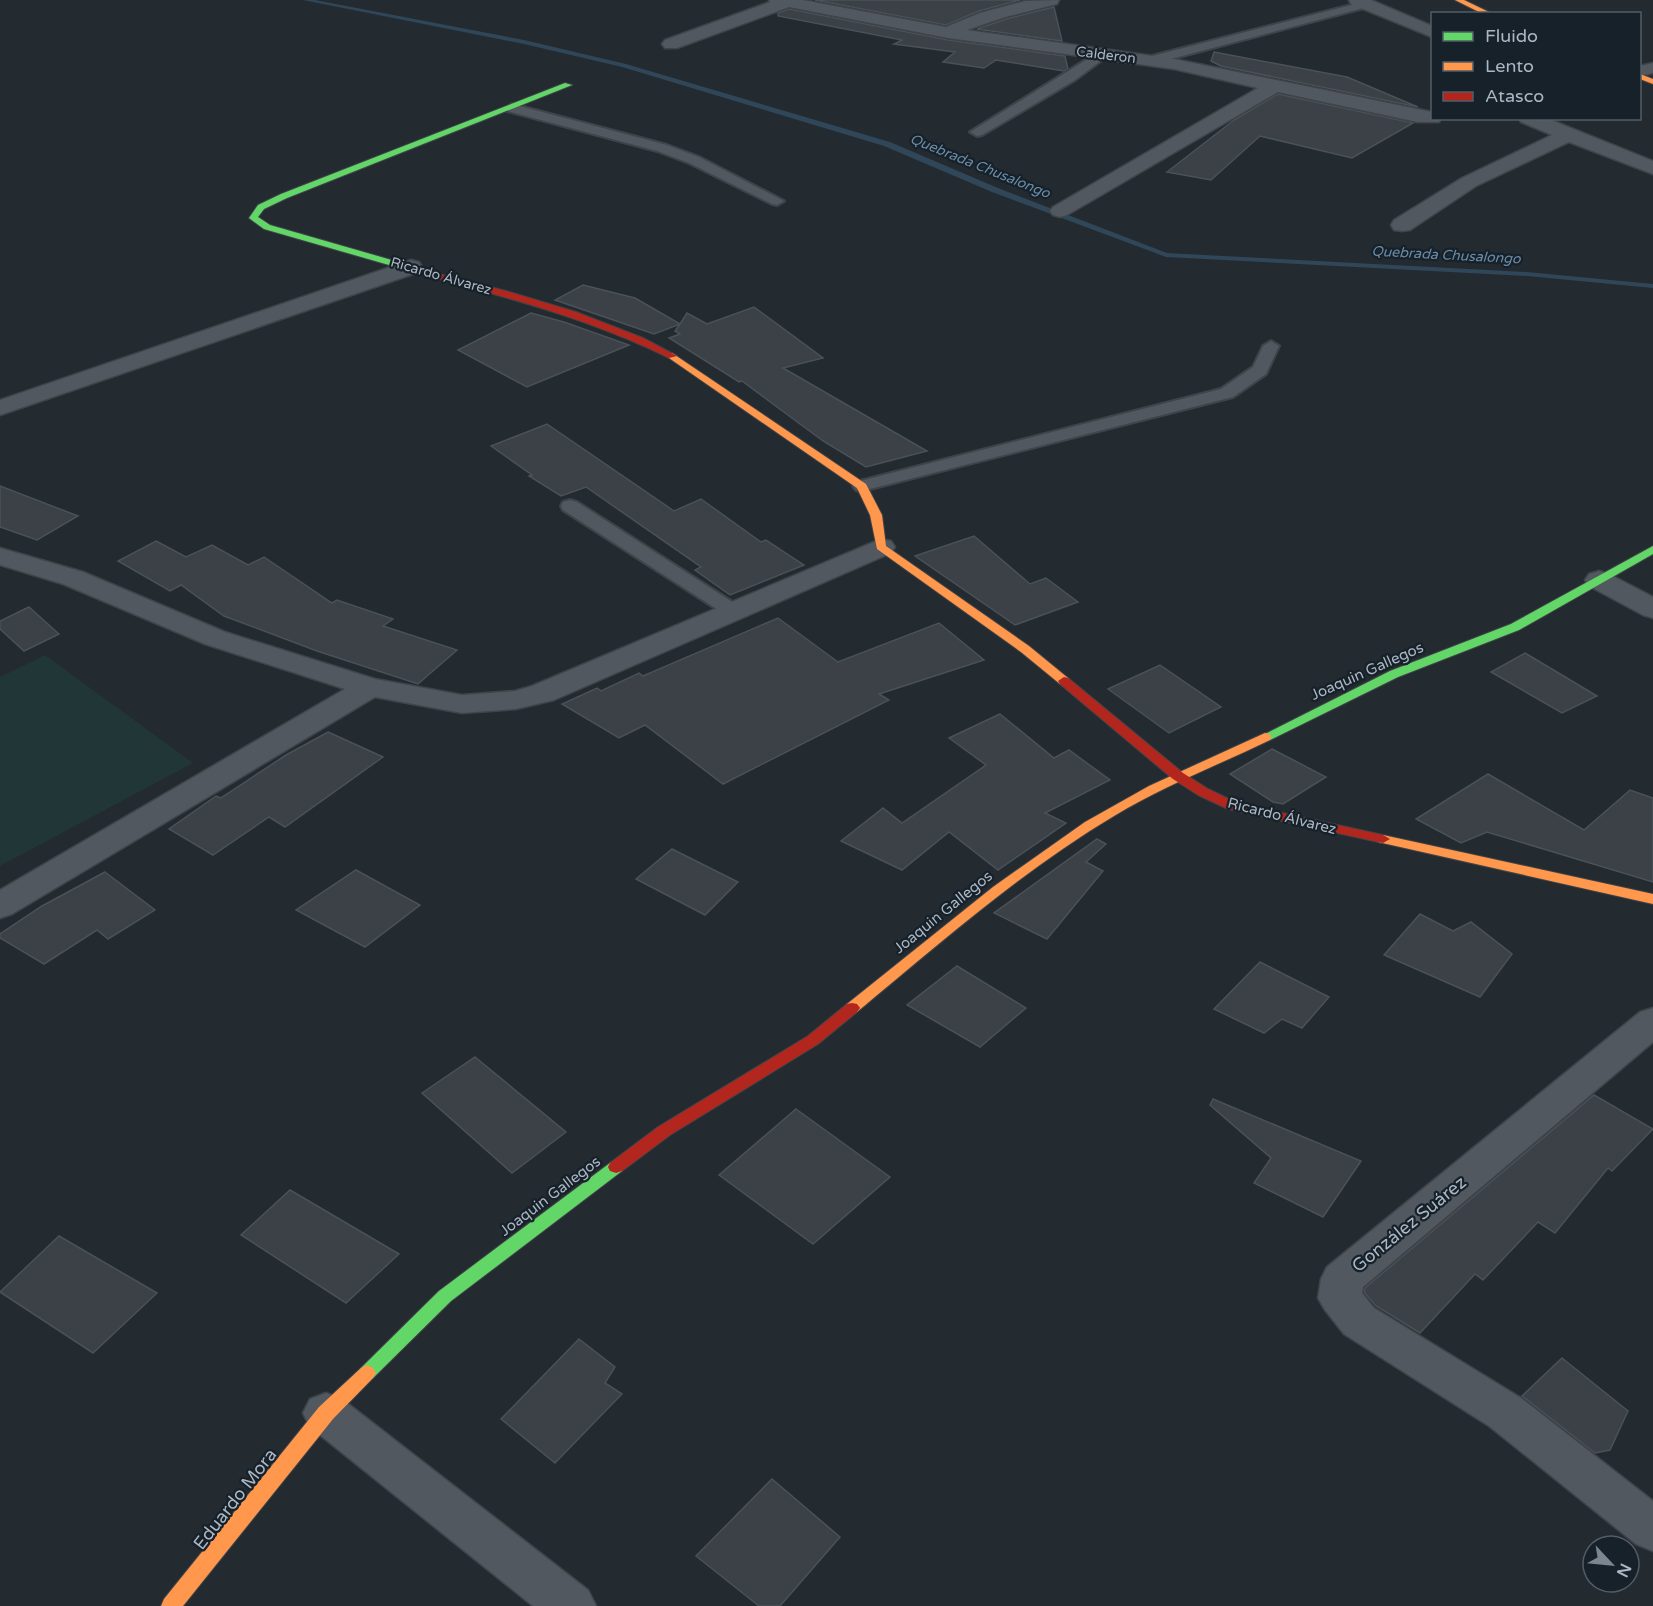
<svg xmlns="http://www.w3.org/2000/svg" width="1653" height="1606" viewBox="0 0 1653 1606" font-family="'Varela Round',sans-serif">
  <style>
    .green { fill: #213636 }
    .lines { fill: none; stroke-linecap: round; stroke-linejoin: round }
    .stream { fill: #304659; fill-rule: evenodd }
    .building { fill: #3b4146; stroke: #4a5258; stroke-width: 1.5 }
    .lane-casing { stroke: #3f4449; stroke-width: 4 }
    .street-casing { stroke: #3f4449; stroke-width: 3 }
    .fast-casing { stroke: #3f4449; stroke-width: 2 }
    .slow-casing { stroke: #3f4449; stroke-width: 2 }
    .jam-casing { stroke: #3f4449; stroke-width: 2 }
    .lane { fill: #52585f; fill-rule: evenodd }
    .street { fill: #52585f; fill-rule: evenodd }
    .fast { fill: #63d668; fill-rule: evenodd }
    .slow { fill: #ff974d; fill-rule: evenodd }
    .jam { fill: #b3261e; fill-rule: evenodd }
    .labels { text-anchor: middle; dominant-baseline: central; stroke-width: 4.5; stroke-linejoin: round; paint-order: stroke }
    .far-street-label { font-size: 14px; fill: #abb7c3; stroke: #17212a }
    .far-water-label { font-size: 14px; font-style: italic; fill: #6b8ca8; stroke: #17212a }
    .street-label { font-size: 15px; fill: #abb7c3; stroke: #17212a }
    .near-street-label { font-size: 18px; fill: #abb7c3; stroke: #17212a }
  </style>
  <rect width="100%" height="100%" fill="#232a30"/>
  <!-- green -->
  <path class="green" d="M45,655l148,108 -193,103v-189z"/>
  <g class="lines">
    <!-- stream -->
    <path class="stream" d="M303,0h12l209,40 102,24 264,78 108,46 169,65 360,19 126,12v4l-126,-12 -361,-19 -174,-65 -108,-46 -262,-79 -98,-23z"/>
  </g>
  <!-- building -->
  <g class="building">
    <path d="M815,0h205l-41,11 -33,14z"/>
    <path d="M1054,7l8,34 -85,-12 29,-10z"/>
    <path d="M789,9l159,31 117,16 3,13 -4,2 -68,-11 -12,8 -41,-6 12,-10 -61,-8 8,-4 -124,-24v-3z"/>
    <path d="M1214,52l133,25 71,30 -197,-41 -10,-5z"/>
    <path d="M1278,94l135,29 -61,35 -92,-22 -49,44 -44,-8 67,-52z"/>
    <path d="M583,285l52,13 45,26 7,-11 20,11 47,-17 69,51 -40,10 144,83 -61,16 -43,-26 -81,-60 -3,1 -70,-44 11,-4 -5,-3 5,-7 -26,10 -99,-34z"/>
    <path d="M531,313l33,9 65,23 -102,42 -69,-37z"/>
    <path d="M547,424l127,87 27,-12 60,43 5,-2 38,25 -74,30 -35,-25 6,-3 -115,-80 -25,9 -32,-20 3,-1 -41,-29z"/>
    <path d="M0,486l78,30 -41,24 -37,-13z"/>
    <path d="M974,536l56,48 16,-6 32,24 -63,23 -100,-69z"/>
    <path d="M156,541l30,16 26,-12 36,20 16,-8 68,46 5,-3 56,19 -10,7 74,24 -39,34 -101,-33 -93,-35 -43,-31 -11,6 -52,-30z"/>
    <path d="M29,607l30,27 -35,17 -24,-22v-8z"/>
    <path d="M778,618l60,44 101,-39 45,37 -105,34 10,6 -166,84 -78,-59 -26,13 -57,-34 35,-16 4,3 38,-18 4,3z"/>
    <path d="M1525,653l72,43 -35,17 -71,-41z"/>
    <path d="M1160,665l61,42 -52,26 -61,-44z"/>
    <path d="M1000,714l54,44 15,-8 41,30 -65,33 21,10 -68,47 -49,-38 -47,38 -61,-29 42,-33 19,15 84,-58 -37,-27z"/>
    <path d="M328,732l55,25 -98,70 -16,-10 -56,38 -44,-26 47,-33 5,2 65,-43z"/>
    <path d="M1272,749l54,28 -43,27 -10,-2 -43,-28z"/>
    <path d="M1488,774l96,56 46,-40 23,8v84l-166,-50 -26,11 -45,-24z"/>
    <path d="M1097,839l9,5 -20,18 17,9 -56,68 -53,-26z"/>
    <path d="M672,849l66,33 -33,33 -69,-36z"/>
    <path d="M356,870l64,35 -55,42 -69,-37z"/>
    <path d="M105,872l50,38 -47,29 -11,-9 -53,34 -44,-26v-4l42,-28z"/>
    <path d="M1420,914l33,17 18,-9 41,32 -32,43 -96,-42z"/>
    <path d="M1260,962l69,35 -27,31 -20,-9 -18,14 -50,-24z"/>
    <path d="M957,966l69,42 -46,39 -73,-42z"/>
    <path d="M475,1057l91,75 -54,41 -90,-80z"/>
    <path d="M1594,1095l59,34 -41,42 -4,-3 -53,65 -17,-11 -55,58 -8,-6 -55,59 -44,-27 -12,-14 1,-4z"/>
    <path d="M1213,1099l148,62 -38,56 -69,-34 17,-25 -61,-53z"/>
    <path d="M796,1109l94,68 -77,67 -94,-69z"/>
    <path d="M290,1190l109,64 -53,49 -105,-68z"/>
    <path d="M59,1236l98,57 -64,60 -93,-61z"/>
    <path d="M579,1339l36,28 -10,16 17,11 -67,69 -54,-44z"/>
    <path d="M1562,1358l66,53 -18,39 -15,3 -73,-57z"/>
    <path d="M772,1479l68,58 -60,69h-21l-63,-50z"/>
  </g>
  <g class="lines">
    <defs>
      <g id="lane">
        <path d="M1367,1l4,1v4l-219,58 -6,-4 2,-3z"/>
        <path d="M1102,50l4,1v6l-31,23 -93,55 -5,1 -7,-4z"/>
        <path d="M512,104l155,41 32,12 85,44 -7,4 -5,-1 -83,-41 -32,-12 -150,-40 -1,-3z"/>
        <path d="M1271,341l8,5 -13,28 -33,23 -371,94 -6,-1 -3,-4 3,-4 365,-93 32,-22 10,-21z"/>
        <path d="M570,500l7,2 163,105 3,4 -3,4h-14l-163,-105 -2,-4 2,-4z"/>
      </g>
      <g id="street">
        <path d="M769,0h34l143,27 34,-14 45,-12 34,-1 -2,4 -52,13 -38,13 207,29 258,53v6h9l-2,4h-22l-139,-30 -211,123 -7,2 -7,-2 -3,-4 3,-4 205,-119 -84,-19 -226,-31 -159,-31 -112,41h-12l-3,-4 3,-4 105,-38z"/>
        <path d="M1349,0h22l61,26v11l-81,-33z"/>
        <path d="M1653,63v10l-13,3v-10z"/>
        <path d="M1519,118h27l107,43v13l-84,-32 -93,44 -66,44 -8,1 -8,-1 -3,-5 3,-5 68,-42 90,-43 -31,-13z"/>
        <path d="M411,260l8,2 3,5 -3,5 -419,143v-15z"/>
        <path d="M881,539l10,2 4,6 -4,6 -337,147 -38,9 -54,4 -87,-16 -363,217 -12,4v-28l345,-201 -140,-45 -142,-60 -63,-19v-17l83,24 142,60 150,47 87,16 53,-4 17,-5z"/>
        <path d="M1599,571l10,3 44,23v21l-10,-3 -54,-29 -4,-6 4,-6z"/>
        <path d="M1653,1008v34l-290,245 -1,6 12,15 147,90 132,103v50l-17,-7 -147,-118 -145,-92 -19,-24 -7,-12 3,-19 6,-12 313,-255z"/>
        <path d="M326,1393l16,6 246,191 8,16h-63l-223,-179 -7,-14 7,-14z"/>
      </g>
      <g id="fast">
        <path d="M565,83l7,2 -285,113 -23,11 -6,8 12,8 132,38v4h-6l-132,-38 -15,-11 9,-13 23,-11z"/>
        <path d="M1653,546v8l-134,76 -121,47 -128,63h-10l-1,-3 131,-66 121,-47z"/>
        <path d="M616,1161l6,2 2,4 -2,4 -171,130 -78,77 -6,3 -6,-3 -3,-5 3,-5 78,-77 171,-128z"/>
      </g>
      <g id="slow">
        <path d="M1455,0h9l29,14h-10z"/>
        <path d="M1640,74l13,5v5l-13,-5z"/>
        <path d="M672,353l194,131 16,31 4,31 143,100 39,32 2,3 -2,3h-8l-39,-32 -144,-103 -7,-34 -13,-27 -188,-130v-4z"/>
        <path d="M1265,733l5,1 1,3 -1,3c-52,25 -106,46 -156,76 -92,55 -174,127 -257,196h-10l-3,-4 3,-4 146,-117 92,-65 64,-36z"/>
        <path d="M1383,835l270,59v10l-275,-62 -2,-3 2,-3z"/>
        <path d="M367,1365l6,3 3,5 -3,5 -40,41 -150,187h-22l3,-7 155,-192 42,-39z"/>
      </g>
      <g id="jam">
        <path d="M396,263l110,28 70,21 67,26 34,18 -8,2c-87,-43 -180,-65 -273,-91z"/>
        <path d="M1064,677l4,1 115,95 25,16 29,14 146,32 7,4 -7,4 -155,-34 -30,-14 -25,-16 -113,-95 -2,-3z"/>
        <path d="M852,1003l5,1 3,4 -3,4 -39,32 -148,91 -48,36 -6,2 -6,-2 -2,-4 2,-4 48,-36 150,-91 39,-32z"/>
      </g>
    </defs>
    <!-- lane casing -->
    <use href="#lane" class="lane-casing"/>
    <!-- street casing -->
    <use href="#street" class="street-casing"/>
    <!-- fast casing -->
    <use href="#fast" class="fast-casing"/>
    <!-- slow casing -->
    <use href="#slow" class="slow-casing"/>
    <!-- jam casing -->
    <use href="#jam" class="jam-casing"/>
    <!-- lane -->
    <use href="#lane" class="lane"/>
    <!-- street -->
    <use href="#street" class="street"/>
    <!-- fast -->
    <use href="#fast" class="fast"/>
    <!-- slow -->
    <use href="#slow" class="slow"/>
    <!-- jam -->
    <use href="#jam" class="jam"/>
  </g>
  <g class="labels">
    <!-- far-street labels -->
    <g class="far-street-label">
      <text transform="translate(1106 55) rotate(7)">Calderon</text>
      <text transform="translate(441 276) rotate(16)">Ricardo Álvarez</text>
    </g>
    <!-- far-water labels -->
    <g class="far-water-label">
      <text transform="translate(980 166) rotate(22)">Quebrada Chusalongo</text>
      <text transform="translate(1446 255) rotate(3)">Quebrada Chusalongo</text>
    </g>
    <!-- street labels -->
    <g class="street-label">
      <text transform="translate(1367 671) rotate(-24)">Joaquin Gallegos</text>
      <text transform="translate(1282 816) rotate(14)">Ricardo Álvarez</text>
      <text transform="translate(943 912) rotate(-39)">Joaquin Gallegos</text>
      <text transform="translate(550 1196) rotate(-37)">Joaquin Gallegos</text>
    </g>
    <!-- near-street labels -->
    <g class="near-street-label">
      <text transform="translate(1409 1224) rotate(-39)">González Suárez</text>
      <text transform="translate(235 1499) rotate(-52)">Eduardo Mora</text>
    </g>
  </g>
  <!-- legend -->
  <rect x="1431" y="12" width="210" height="108" fill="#17212a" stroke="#525d67" stroke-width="1.5"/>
  <rect x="1443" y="32" width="30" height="9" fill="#63d668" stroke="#525d67" stroke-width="1.5"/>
  <text x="1485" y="42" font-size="18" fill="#abb7c3">Fluido</text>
  <rect x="1443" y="62" width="30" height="9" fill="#ff974d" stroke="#525d67" stroke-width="1.5"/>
  <text x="1485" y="72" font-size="18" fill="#abb7c3">Lento</text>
  <rect x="1443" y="92" width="30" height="9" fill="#b3261e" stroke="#525d67" stroke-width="1.5"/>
  <text x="1485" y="102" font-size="18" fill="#abb7c3">Atasco</text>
  <!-- north arrow -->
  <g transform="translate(1611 1564) rotate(116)"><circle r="28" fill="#17212a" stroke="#525d67" stroke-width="1.5"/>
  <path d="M0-4.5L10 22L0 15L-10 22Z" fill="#7b8690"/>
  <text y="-9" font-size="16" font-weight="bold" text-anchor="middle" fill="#abb7c3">N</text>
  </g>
</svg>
